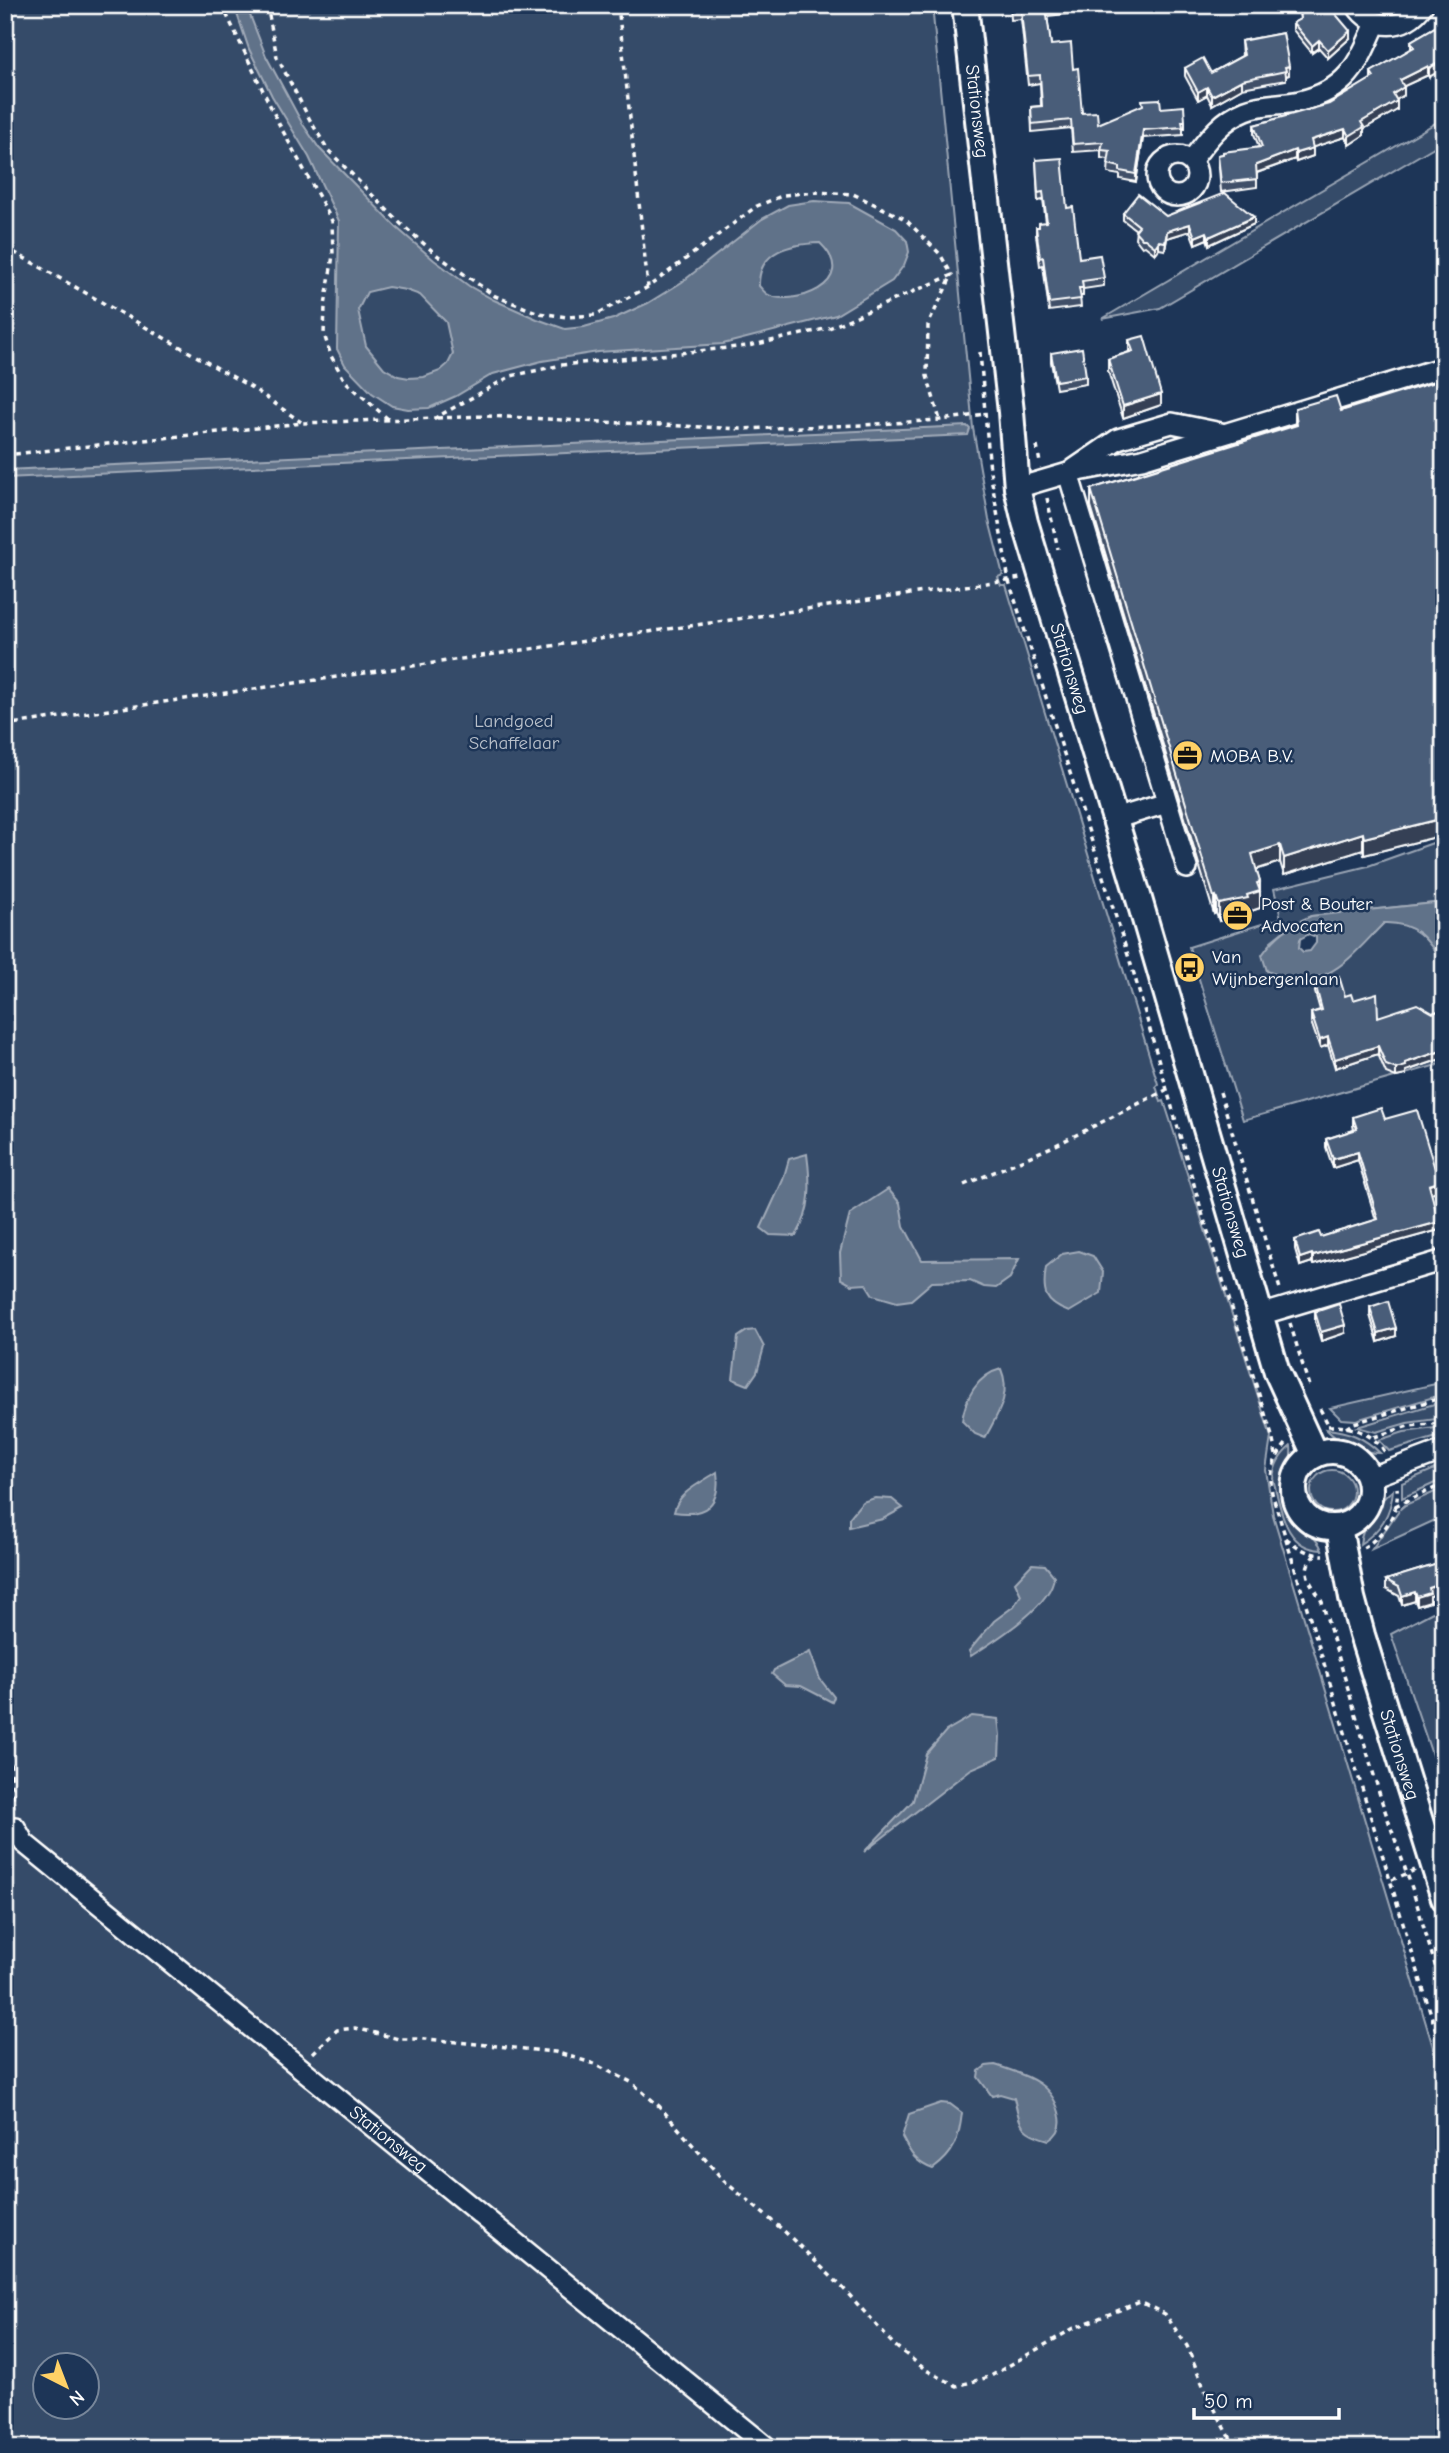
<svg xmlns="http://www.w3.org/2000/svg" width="1449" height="2453" viewBox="0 0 1449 2453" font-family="'Comic Neue',sans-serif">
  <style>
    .green { fill: #364b69; stroke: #9aa5b4; stroke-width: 2; fill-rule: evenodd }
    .water { fill: #617289; stroke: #a0aab8; stroke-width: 2; fill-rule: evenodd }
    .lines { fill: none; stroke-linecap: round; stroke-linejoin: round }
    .minor-casing { stroke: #fff; stroke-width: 24 }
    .major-casing { stroke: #fff; stroke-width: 30 }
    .path { stroke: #fff; stroke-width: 3.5; stroke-dasharray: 5 5; stroke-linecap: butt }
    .minor { stroke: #1d3557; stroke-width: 19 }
    .major { stroke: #1d3557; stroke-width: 24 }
    .wall { fill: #405068; stroke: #fff; stroke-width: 2 }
    .shaded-wall { fill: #344155; stroke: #fff; stroke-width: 2 }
    .building { fill: #4a5d79; stroke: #fff; stroke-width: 2 }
    .labels { text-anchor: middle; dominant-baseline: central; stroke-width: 5; stroke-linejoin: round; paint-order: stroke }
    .street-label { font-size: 19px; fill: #fff; stroke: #1d3557 }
    .park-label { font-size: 19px; fill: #b9c0ca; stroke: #1d3557 }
    .poi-label { font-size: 19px; fill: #fff; stroke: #1d3557; text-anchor: start }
  </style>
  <rect width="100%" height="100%" fill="#1d3557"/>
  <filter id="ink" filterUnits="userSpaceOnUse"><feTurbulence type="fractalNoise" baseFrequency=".0143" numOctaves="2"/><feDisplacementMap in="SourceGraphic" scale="14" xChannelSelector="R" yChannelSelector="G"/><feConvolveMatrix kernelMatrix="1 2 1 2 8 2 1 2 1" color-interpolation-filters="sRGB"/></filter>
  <g filter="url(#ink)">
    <!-- green -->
    <g class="green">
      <path d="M5,5h927l41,423 16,92 14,55 -5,2 3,8h5l152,499 -2,2 5,16 3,-1 107,336 -5,33 7,45 166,552 3,-1 2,6v376h-1439zM46,2366h42v42h-42z"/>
      <path d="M1444,118v23l-284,167 -58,11z"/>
      <path d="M1444,839v63l-133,14 -20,9 -20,16 11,36 43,-1 59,-53h15l17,7 14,13 14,21v99l-201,57 -54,-173 92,-29 -7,-29 94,-23z"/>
      <path d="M1444,1382v12l-88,26 -15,-1 -11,-11z"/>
      <path d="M1444,1401v17l-37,5 -31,9 -19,-5z"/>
      <path d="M1444,1427v8l-55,16 -10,-11 25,-8z"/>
      <path d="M1326,1429c22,2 38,8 54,24 -20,0 -41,-10 -54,-24z"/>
      <path d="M1291,1446c3,26 -16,41 -2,69 9,16 27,18 33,35 -38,-1 -41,-42 -49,-71 1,-13 8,-25 18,-33z"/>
      <path d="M1444,1465v14l-42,19v-15z"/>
      <circle cx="1332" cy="1491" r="21"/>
      <path d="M1444,1488v28l-72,33 27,-39 6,-5z"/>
      <path d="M1393,1490c-2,25 -13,41 -33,54 1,-15 20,-45 33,-54z"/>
      <path d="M1444,1606v184l-53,-156z"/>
    </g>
    <!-- water -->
    <g class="water">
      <path d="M234,5h12l20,51 36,67 17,25 78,80 37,32 35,26 25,14 43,19 28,10 19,-2 29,-8 35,-16 34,-21 80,-63 26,-14 26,-4 35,2 47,26 11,12 2,11 -5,13 -12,16 -56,34 -113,29 -125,8 -56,9 -49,13 -37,22 -27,12 -21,1 -16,-3 -20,-13 -27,-28 -8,-16 2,-128 -30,-64 -37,-61 -23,-47zM820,243c43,41 -30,65 -53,51 -3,-2 -5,-5 -8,-8 -1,-36 32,-42 61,-43zM388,287l18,3 14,5 26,27 7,32 -5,10 -8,7 -16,6 -15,1 -11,-2 -14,-8 -18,-22 -8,-36 9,-18z"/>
      <path d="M967,426l3,3 -2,6 -963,43v-8z"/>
      <path d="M1444,902v62c-17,-25 -28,-42 -60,-41 -36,36 -59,73 -117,48l-5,-16c13,-19 28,-30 49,-39zM1309,934l7,3v6l-6,8 -7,1 -4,-4 1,-9z"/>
      <path d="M807,1154c4,30 5,56 -11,82l-26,-1 -9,-7 22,-48 6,-21z"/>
      <path d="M888,1189l12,14 4,23 18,34 97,-1 -9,19 -14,10 -12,-1 -14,-6 -38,1 -21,18 -14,2 -24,-7 -7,-11 -14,1 -11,-6 -1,-26 10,-39z"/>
      <path d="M1079,1251l14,5 10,16 -2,21 -32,19c-25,-9 -27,-20 -23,-45l16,-13z"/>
      <path d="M755,1330l9,17 -7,25 -9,13 -15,-6 5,-42 9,-6z"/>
      <path d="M1001,1369c11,26 -4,46 -16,69l-10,-4 -13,-13c3,-22 15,-46 39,-52z"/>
      <path d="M717,1472c4,33 -12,45 -43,40 4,-20 27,-29 43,-40z"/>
      <path d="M875,1498l17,1 11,9 -20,11 -34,8v-9l13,-16z"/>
      <path d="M1032,1564l13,1 9,11c-2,30 -60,65 -83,80l-2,-5 25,-30 20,-15 7,-11 -6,-13z"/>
      <path d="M810,1652l10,27 14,18 -2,5 -31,-16 -16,-1 -13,-11 2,-4z"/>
      <path d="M972,1716l26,3 2,16 -1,22 -28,12 -107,83 49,-51 13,-47 20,-23z"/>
      <path d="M995,2065c30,10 59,17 65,52 2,10 -3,18 -11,23 -30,-8 -28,-14 -35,-42l-14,-4 -8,2 -14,-19 1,-6 7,-5z"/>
      <path d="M941,2103l9,1 12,9c-3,26 -7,40 -29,56 -17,-6 -23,-16 -31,-32l7,-23z"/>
    </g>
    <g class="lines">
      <defs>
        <g id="minor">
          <path d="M1356,5c16,26 50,26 67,0"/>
          <circle cx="1177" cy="176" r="20"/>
          <path d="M1191,161c16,-21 30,-41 55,-51 17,-7 37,-5 54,-9 48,-11 58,-37 76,-78"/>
          <path d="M1074,469l44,-30 54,-16 49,10"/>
          <path d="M1068,473l119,395"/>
          <path d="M1017,488l51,-15 74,-14 302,-92"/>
          <path d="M1114,819l53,-16"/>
          <path d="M1260,1315l184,-55"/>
          <path d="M1369,1478l75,-28"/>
          <path id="s1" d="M15,1827l9,16 744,605"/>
        </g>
        <g id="major">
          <path id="s2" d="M965,5l46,407 6,76 8,34 112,370 140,480 38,83"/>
          <circle cx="1332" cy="1489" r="38"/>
          <path id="s3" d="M1339,1527l13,71 10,37 82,263"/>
        </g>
      </defs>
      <!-- minor casing -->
      <use href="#minor" class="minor-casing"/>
      <!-- major casing -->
      <use href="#major" class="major-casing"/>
      <!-- path -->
      <g class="path">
        <path d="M222,5l57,119 53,97 1,34 -8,51 -1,28 7,22 14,25 44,39"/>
        <path d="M267,5l10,52 33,63 18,30 73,74 36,31 58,41 44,17 28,4 28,-2 53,-28 109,-81 27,-11 32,-3 37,2 52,25 35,35 12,21"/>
        <path d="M618,5l30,282"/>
        <path d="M5,247l249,142 47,33"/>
        <path d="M980,352l10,119 19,110 125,393 69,242 69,220 4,19"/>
        <path d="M437,418l49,-2 254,13 122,-4 78,-5 45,-6"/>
        <path d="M1037,446l3,17"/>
        <path d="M5,455l298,-32 132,-5 76,-42 51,-11 186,-19 81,-18 123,-53 -24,50 -1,51 13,44"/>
        <path d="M1047,498l11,51"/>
        <path d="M5,725l1016,-147"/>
        <path d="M1220,1092l60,197"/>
        <path d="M964,1185l92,-40 110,-55"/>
        <path d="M1290,1323l19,63"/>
        <path d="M1320,1409l9,17"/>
        <path d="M1328,1426c22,-1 45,7 57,26"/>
        <path d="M1346,1428l8,-5 90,-26"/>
        <path d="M1374,1437l34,-11 36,-3"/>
        <path d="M1286,1444c-13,16 -17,28 -14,49l172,564"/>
        <path d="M1395,1506l49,-22"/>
        <path d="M1286,1538c12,10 23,17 38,17"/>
        <path d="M1363,1548c20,-12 37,-36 34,-60"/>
        <path d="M1315,1555c-18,18 -1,30 7,47l60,200 31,89 31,104"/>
        <path d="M5,1683l9,127"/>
        <path d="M1392,1880l23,-10"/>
        <path d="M313,2053l24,-23 18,-2 44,11h28l128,13 37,11 39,19 28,24 65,75 59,49 60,58 51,57 32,25 31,16 32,-9 85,-49 66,-26 25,12 22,32 20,49 29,53"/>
      </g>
      <!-- minor -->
      <use href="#minor" class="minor"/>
      <!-- major -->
      <use href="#major" class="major"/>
    </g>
    <!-- wall -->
    <g class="wall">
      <path d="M1010,5h75v7l-38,4 4,29 22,24 9,44 16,11 63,-16 24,13v8h-2v6l-40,3 -7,44 -16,-3v-4l-12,-2 1,-14 -8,-1v-8l-28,2 -2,-24 -39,4 -1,-25 10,-1 -1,-23 -12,2 -7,-66 -10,1z"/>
      <path d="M1136,5h66l-66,7z"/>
      <path d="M1298,5h30l22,33 -22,20 -9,-10 -7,5 -19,-23v-7l7,-4z"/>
      <path d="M1435,27l-6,50 -1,-2 -24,11v9l-8,5 1,10 -33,19v6l-15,10 -4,-8 -32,10v9l-17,6 -1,-3 -38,14v14l-36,5 -3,-37 41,-8 -5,-13v-9l75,-21 42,-25v-7l40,-23v-8z"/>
      <path d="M1283,33l6,42 -3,1v4l-44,8 -30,17 -5,-10 -9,5 -13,-24v-8l26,5 31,-17 -1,-15z"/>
      <path d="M1036,160l31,48 12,50 25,20v8l-21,3v7h-3l1,11 -32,4 -6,-46 -3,1 -4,-31v-8h3l7,-5 -3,-22 -5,1z"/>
      <path d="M1123,213l43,3 88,8 -45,21 -2,-6 -12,5 -5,-13 -23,7 -2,12 -6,-1 -4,5 -10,-8 -3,1 -7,-9 1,-8 -13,-10z"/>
      <path d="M1129,340l32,65 -38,13 -15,-47v-12l21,-7z"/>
      <path d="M1051,353l35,23v8l-30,5 -5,-27z"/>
      <path d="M1444,379v456l-80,20 -1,-5 -79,25 -4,-13 -24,8 4,12v26l-12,4v3l-29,6 -3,-8 -2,1 -123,-408v-17l204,-64v-17l46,3z"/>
      <path d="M1315,983l38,17 25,17 55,-4 11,-4v49l-38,13v4l-10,2 -10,-4 -8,-19 -43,14 -7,-23 -8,3 -9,-26v-9l9,-3 -5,-18z"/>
      <path d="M1353,1117l32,2 54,71 -8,3 8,37 -126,35 -1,-3 -12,4 -5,-17v-9l26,-3 55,-17 -18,-60 -25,8 -7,-21v-8l28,-9 -1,-5z"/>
      <path d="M1370,1307l26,29 -18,6 -8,-27z"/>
      <path d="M1315,1312l30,21 -24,8 -6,-20z"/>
      <path d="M1444,1562v30l-14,4v6l-13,4 -2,-5 -13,4 -3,-9 -13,-7v-9z"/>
    </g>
    <!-- shaded-wall -->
    <g class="shaded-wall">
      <path d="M1350,31v7l-22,20v-8z"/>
      <path d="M1319,40v8l-7,5v-7z"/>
      <path d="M1444,60v9l-15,8v-9z"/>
      <path d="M1289,66v9l-3,1 -1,-9z"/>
      <path d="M1428,66v9l-28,13v-8z"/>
      <path d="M1242,80v8l-30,17v-9z"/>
      <path d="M1207,87v8l-9,5v-8z"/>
      <path d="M1404,87v8l-11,7v-8z"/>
      <path d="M1397,101v9l-33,19v6l-15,10v-9l12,-14z"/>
      <path d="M1345,129v8l-34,11v-8z"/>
      <path d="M1143,130v8l-7,44v-8z"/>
      <path d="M1313,148v8l-17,6v-9z"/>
      <path d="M1295,150v9l-39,14v-8z"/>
      <path d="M1254,217v7l-45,21v-8z"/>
      <path d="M1190,224v7l-23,7 -2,12 2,-19z"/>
      <path d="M1207,232v7l-12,5v-7z"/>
      <path d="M1159,241v8l-4,5v-7z"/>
      <path d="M1161,394v11l-38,13v-12z"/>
      <path d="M1444,818v17l-80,20v-17z"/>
      <path d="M1363,833v17l-79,25v-17z"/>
      <path d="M1280,845v17l-28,9v-17z"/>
      <path d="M1260,882v26l-12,4v3l-29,6v-17l28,-9 10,-12z"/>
      <path d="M1216,896v17l-2,1v-17z"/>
      <path d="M1328,1037v8l-8,3v-8z"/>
      <path d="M1378,1046v8l-43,14v-9z"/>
      <path d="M1444,1050v8l-38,13v4l-10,2v-8l9,-6z"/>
      <path d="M1358,1152v8l-25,8v-9z"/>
      <path d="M1439,1182v8l-10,4v-9z"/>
      <path d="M1439,1222v8l-126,35v-9z"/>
      <path d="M1312,1254v8l-12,4v-8z"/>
      <path d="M1345,1325v8l-24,8v-9z"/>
      <path d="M1396,1328v8l-18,6v-9z"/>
      <path d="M1444,1583v9l-14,4v6l-13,4v-9l12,-9z"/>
      <path d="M1415,1592v9l-13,4v-9z"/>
    </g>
    <!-- building -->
    <g class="building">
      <path d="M1011,5h64l-29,3 5,37 20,-2 2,26 5,-1 4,45 15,-1 1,12 45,-19 -1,-5 18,-1 1,9 23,-2 1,15h-3l1,6 -40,3 -7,44 -16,-3v-4l-12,-3 2,-13 -9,-1 2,-8 -30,2 -2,-24 -39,4 -1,-17 11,-1 -2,-31 -12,1 -7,-65 -10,1z"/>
      <path d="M1299,5h29l22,26 -22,19 -9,-10 -7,6 -19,-23 7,-4z"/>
      <path d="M1435,27l4,6 5,-3v30l-15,8 -1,-2 -28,14 4,7 -11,7 4,7 -36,21 3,5 -15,9 -4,-7 -34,11 2,8 -17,5 -1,-3 -39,15 1,14 -36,4 -3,-28 5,-1v-2l39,-5 -8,-22 75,-21 45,-27 -3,-5 43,-25 -3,-6z"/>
      <path d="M1283,33l6,33 -4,1 1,4 -44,9 -30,16 -5,-9 -9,5 -13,-24 18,-10 8,15 33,-18 -3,-14z"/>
      <path d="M1062,158l5,50 6,-1 6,51 21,-3 4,23 -22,3 1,7h-4l2,11 -32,4 -6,-46 -3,1 -4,-31h3v-4l8,-1 -4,-30 -5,1 -2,-33z"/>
      <path d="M1225,193l29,24 -45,20 -2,-5 -12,5 -5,-13 -23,7 -2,11 -6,-1 -4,6 -10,-8h-3l-7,-8 4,-5 -16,-13 15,-19 28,22z"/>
      <path d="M1144,336l17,58 -38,12 -15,-47 25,-8 -4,-11z"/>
      <path d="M1082,348l4,28 -30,5 -5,-28z"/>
      <path d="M1444,379v439l-80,20 -1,-5 -79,25 -4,-13 -28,9 8,28 -3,1 3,8 -13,4 1,3 -29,6 -3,-8 -2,1 -123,-408 206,-64 -2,-17 41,-12 5,15z"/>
      <path d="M1339,976l6,20 6,-2 2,6 24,-7 1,24 39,-13 16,9 11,-4v41l-39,13 1,3 -10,3 -10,-4 -8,-19 -43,13 -7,-22 -8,3 -9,-27 11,-3 -7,-27z"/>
      <path d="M1381,1108l4,11 32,-9 22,72 -10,3 10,37 -126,34 -1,-2 -12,4 -5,-18 24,-8 2,5 57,-18 -20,-67 -25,7 -7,-20 31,-10 -4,-12z"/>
      <path d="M1388,1301l8,27 -18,5 -8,-26z"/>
      <path d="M1339,1304l6,21 -24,7 -6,-20z"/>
      <path d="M1444,1562v21l-15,5 1,5 -13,4 -2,-5 -13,4 -3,-9 -13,-7z"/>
    </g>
  </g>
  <!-- icons -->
  <defs>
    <symbol id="office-disc" viewBox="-11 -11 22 22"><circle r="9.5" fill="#ffd166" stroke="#1d3557"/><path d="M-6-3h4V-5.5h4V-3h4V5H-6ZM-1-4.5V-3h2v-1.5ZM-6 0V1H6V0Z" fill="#111"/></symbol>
    <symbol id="bus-disc" viewBox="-11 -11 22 22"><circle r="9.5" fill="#ffd166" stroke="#1d3557"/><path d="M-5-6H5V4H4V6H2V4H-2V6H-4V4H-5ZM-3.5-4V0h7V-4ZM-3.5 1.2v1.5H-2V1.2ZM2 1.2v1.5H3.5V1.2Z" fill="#111"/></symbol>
  </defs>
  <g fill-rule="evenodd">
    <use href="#office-disc" x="1170" y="738" width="35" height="35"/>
    <use href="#office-disc" x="1220" y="898" width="35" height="35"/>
    <use href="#bus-disc" x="1172" y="950" width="35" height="35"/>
  </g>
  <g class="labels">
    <!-- street labels -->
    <g class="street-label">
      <text stroke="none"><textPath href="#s2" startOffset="107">Stationsweg</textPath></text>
      <text stroke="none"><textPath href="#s2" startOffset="674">Stationsweg</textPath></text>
      <text stroke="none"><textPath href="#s2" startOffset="1241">Stationsweg</textPath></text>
      <text stroke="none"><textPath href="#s3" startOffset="236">Stationsweg</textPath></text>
      <text stroke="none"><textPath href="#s1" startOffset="488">Stationsweg</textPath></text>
    </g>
    <!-- park labels -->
    <g class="park-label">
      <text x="514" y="721">Landgoed<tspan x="514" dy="22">Schaffelaar</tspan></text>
    </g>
    <!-- poi labels -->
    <g class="poi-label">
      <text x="1210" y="756">MOBA B.V.</text>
      <text x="1261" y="904">Post &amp; Bouter<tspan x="1261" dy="22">Advocaten</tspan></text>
      <text x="1212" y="957">Van<tspan x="1212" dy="22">Wijnbergenlaan</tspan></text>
    </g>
  </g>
  <!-- margin -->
  <rect width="1449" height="2453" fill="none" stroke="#1d3557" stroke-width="28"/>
  <rect x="14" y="14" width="1421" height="2425" fill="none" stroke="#fff" stroke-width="2.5" filter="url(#ink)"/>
  <!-- north arrow -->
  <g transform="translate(66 2386) rotate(138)"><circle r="33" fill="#1d3557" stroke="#77869a" stroke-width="2"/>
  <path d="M0-5L12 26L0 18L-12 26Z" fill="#ffd166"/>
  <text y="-10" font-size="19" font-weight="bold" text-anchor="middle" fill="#ffffff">N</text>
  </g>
  <!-- scale -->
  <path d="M1194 2408v10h145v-10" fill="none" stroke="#ffffff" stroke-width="3.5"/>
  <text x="1204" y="2408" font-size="21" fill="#ffffff" stroke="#1d3557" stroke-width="5" paint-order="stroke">50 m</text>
</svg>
